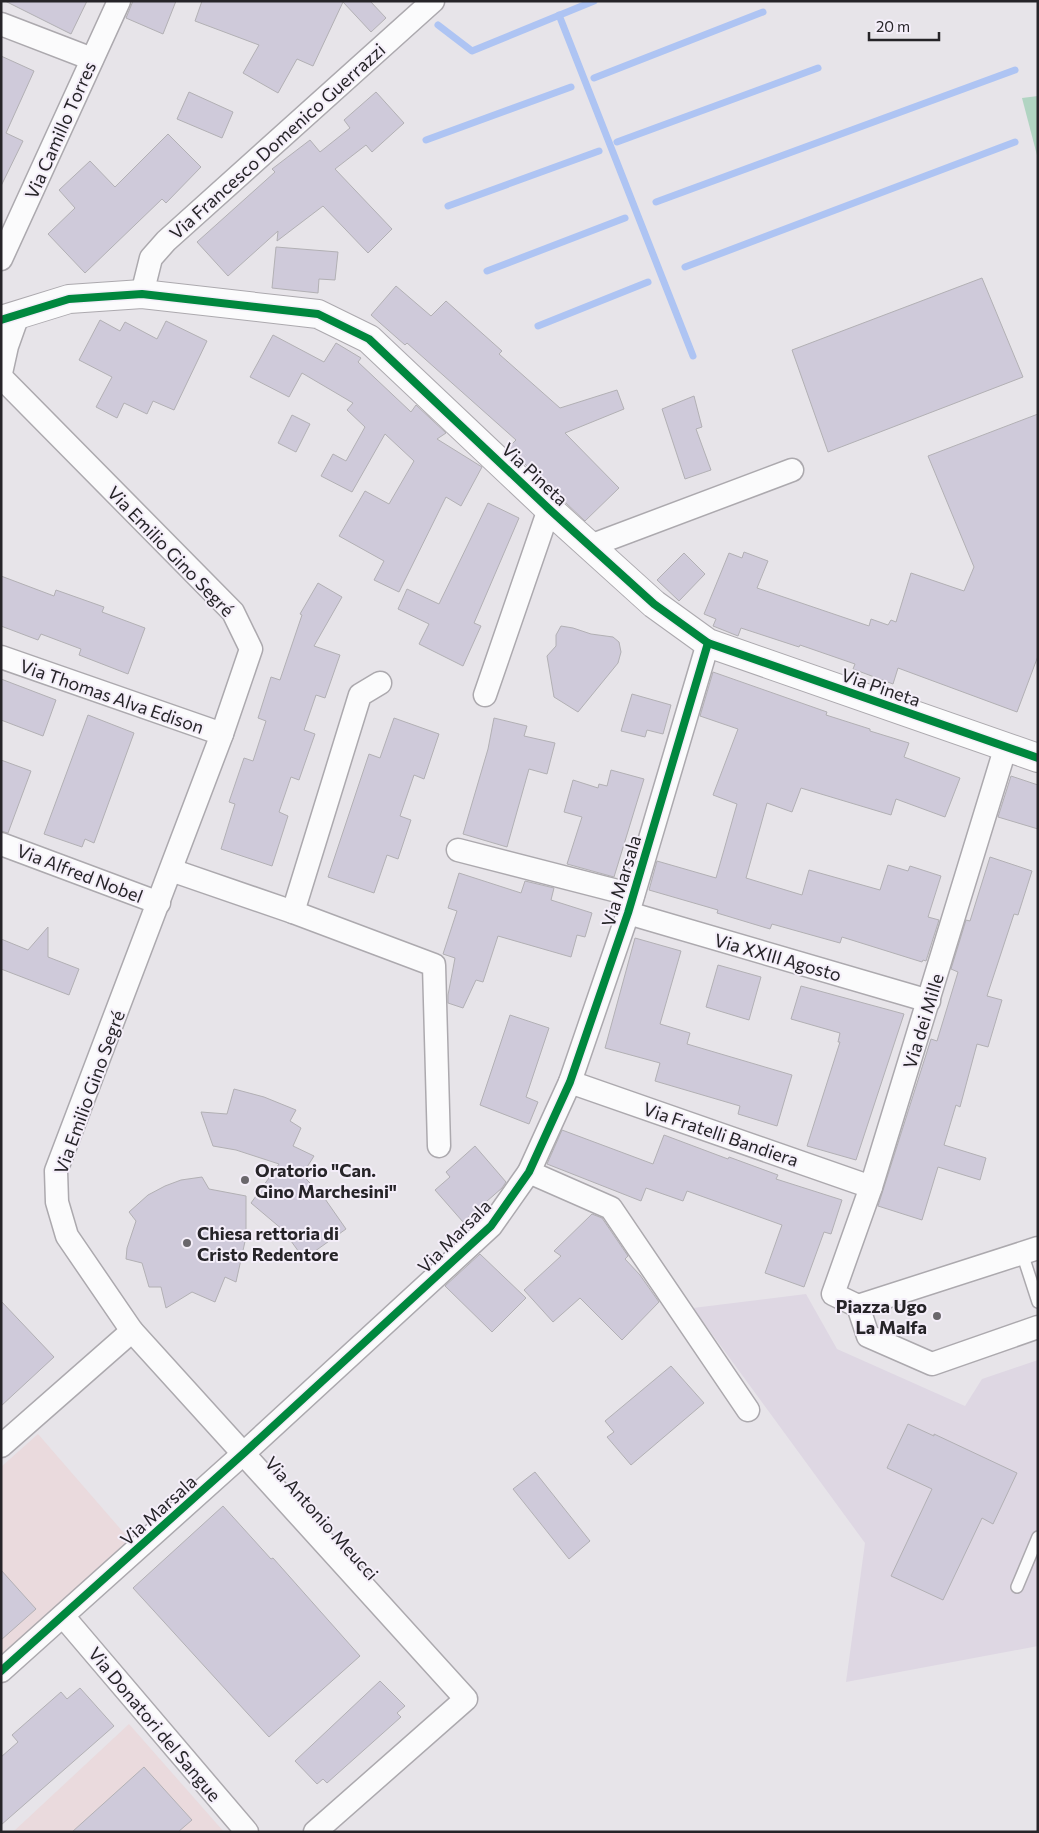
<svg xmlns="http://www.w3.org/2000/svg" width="1039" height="1833" viewBox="0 0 1039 1833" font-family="Commissioner,sans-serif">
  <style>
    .industrial { fill: #eadadd }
    .built { fill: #ded7e3 }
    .green { fill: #b1d4c2 }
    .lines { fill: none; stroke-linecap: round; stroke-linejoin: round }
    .stream { stroke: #aec4f3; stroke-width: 7 }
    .building { fill: #cfcada; stroke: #b2b0b4 }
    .lane-casing { stroke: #aca9ae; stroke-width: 14 }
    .street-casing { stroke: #aca9ae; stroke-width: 25 }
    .secondary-casing { stroke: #aca9ae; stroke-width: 30 }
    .lane { stroke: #fbfbfc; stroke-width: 11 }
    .street { stroke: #fbfbfc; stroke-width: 22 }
    .secondary { stroke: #fbfbfc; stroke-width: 28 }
    .cycleway-casing { stroke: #f4eef9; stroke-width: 11 }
    .cycleway { stroke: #00873e; stroke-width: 8 }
    .poi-dot { fill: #6a676c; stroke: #f4eef9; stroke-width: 2 }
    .labels { text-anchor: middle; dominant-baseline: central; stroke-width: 4; stroke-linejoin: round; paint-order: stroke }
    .street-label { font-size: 18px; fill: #262428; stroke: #f4eef9 }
    .poi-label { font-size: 18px; font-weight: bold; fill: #262428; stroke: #f4eef9; text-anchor: start }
  </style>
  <rect width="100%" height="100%" fill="#e7e4e9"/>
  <!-- industrial -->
  <g class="industrial">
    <path d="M38,1434l92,106 -129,117v-190z"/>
    <path d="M129,1724l95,108h-211z"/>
  </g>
  <!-- built -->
  <path class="built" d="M806,1294l31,55 128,57 17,-27 56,-19v286l-192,36 19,-139 -172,-235z"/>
  <!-- green -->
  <path class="green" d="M1038,96v63l-16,-61z"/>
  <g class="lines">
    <!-- stream -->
    <g class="stream">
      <path d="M559,15l134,341"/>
      <path d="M438,25l34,26 122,-50"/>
      <path d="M594,78l169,-66"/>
      <path d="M426,140l145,-53"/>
      <path d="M617,142l201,-74"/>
      <path d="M656,202l359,-132"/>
      <path d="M448,206l151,-55"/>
      <path d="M685,267l330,-125"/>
      <path d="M487,271l138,-53"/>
      <path d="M538,326l110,-44"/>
    </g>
  </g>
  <!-- building -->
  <g class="building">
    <path d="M5,1h82l-16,33z"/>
    <path d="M133,1h43l-13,33 -37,-16z"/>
    <path d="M202,1h168l16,17 -15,14 -28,-30 -30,64 -16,-7 -19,34 -35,-20 16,-28 -64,-24z"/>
    <path d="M1,56l33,15 -28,62 17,8 -22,45z"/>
    <path d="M189,92l44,20 -11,26 -45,-19z"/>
    <path d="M376,92l28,31 -32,29 -6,-7 -31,24 57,60 -24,24 -45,-47 -46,35 1,-10 -50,45 -31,-34 78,-70 -3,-3 38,-29 10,12 30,-24 -6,-8z"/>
    <path d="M168,134l33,33 -35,36 -4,-4 -77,74 -37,-39 27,-26 -16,-18 31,-29 25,26z"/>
    <path d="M276,247l62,5 -3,28 -16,-1 -1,14 -46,-5z"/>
    <path d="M982,278l41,99 -195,75 -36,-102z"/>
    <path d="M396,286l35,30 15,-15 56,50 -3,3 61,54 57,-18 7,19 -59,24 54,55 -34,33 -77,-73 8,-8 -109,-97 -2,2 -34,-30z"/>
    <path d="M100,320l20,11 5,-9 32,17 9,-18 41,20 -33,69 -21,-9 -6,13 -23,-11 -7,15 -21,-11 16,-30 -33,-17z"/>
    <path d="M273,335l51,27 12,-19 25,15 -3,4 53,50 5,-7 30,28 -9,6 45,28 -21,39 -15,-9 -47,95 -25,-12 10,-19 -45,-25 26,-45 24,13 25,-43 -29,-27 -33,58 -31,-16 12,-22 13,7 19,-34 -18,-17 6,-7 -51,-30 -13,24 -39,-20z"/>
    <path d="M694,396l8,31 -6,2 15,41 -26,9 -23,-70z"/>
    <path d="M1038,414v242l-21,56 -119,-44 -5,16 -40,-15 2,-5 -55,-19 -1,2 -58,-19 -3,8 -25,-10 3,-7 -12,-5 25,-61 13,5 2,-6 24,9 -11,27 112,38 2,-7 17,6 3,-5 5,2 15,-49 53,18 10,-24 -46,-111z"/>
    <path d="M292,415l18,9 -14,28 -18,-9z"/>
    <path d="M488,503l31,15 -45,105 7,3 -18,40 -44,-22 10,-20 -31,-15 9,-20 32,15z"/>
    <path d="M684,553l21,21 -26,27 -22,-21z"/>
    <path d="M1,576l53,20 2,-6 48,17 -2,5 43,16 -17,46 -49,-19 2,-6 -40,-15 -3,6 -37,-14z"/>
    <path d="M318,583l24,14 -28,49 26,9 -15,43 -9,-3 -12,35 11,4 -16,46 -8,-3 -12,35 9,4 -16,50 -51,-17 14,-45 -6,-2 15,-44 9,3 13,-40 -8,-3 13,-41 9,3 22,-65 -2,-1z"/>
    <path d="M561,626l12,2 18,6 22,3 6,5 2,10 -3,11 -40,49 -24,-15 -7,-41 9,-10v-11z"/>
    <path d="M713,672l114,40 -1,3 44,14v2l39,12 -5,14 56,21 -15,39 -49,-18 -5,16 -90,-27 -9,24 -25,-9 -21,75 56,17 7,-25 71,20 8,-25 20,6 2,-5 31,10 -13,41 11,3 -13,41 -3,-1 -1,2 -80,-25 -2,6 -68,-19 -2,5 -53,-16 1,-3 -69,-20 8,-29 59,17 21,-74 -24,-9 25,-66 -38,-13z"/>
    <path d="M1,679l55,21 -13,36 -42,-16z"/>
    <path d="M632,694l39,11 -8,29 -16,-4 -2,7 -24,-6z"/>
    <path d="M88,715l46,18 -40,110 -9,-4 -3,8 -38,-13z"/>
    <path d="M394,718l45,16 -15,45 -10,-4 -14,41 11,4 -13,39 -11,-4 -13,38 -46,-16 41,-123 11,4z"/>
    <path d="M494,718l33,8 -3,10 31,7 -8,31 -18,-5 -22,78 -44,-13 25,-85z"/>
    <path d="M1,760l30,11 -23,62 -7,-2z"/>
    <path d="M611,770l33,9 -30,98 -47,-13 15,-47 -18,-5 9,-32 25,8 1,-4 8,2z"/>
    <path d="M1011,776l27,9v44l-40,-12z"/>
    <path d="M990,857l42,14 -14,44 -4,-1 -27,82 15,4 -14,47 -11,-3 -17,63 -4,-2 -12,40 42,13 -6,22 -42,-13 -16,53 -44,-14 53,-167 6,2 21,-69 -7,-3 15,-49 4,1z"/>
    <path d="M459,873l62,20 4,-12 29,7 -3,12 41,13 -7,24 -8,-2 -6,22 -73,-21 -15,46 -7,-2 -13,28 -15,-5v-8l7,-37 -12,-4 14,-43 -9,-3z"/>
    <path d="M48,927v30l31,12 -10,26 -68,-26v-30l27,11z"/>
    <path d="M635,938l46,13 -21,73 30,9 -3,11 105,31 -15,51 -39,-12 2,-8 -85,-25 5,-18 -55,-15z"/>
    <path d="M718,965l43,12 -12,43 -43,-13z"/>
    <path d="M801,986l103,28 -48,146 -49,-14 33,-104h-2l2,-9 -49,-14z"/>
    <path d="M510,1015l39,13 -23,69 12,5 -9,22 -49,-19z"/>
    <path d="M234,1089l30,8 32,13 -6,11 11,7 -8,18 21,10 -12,19 21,21 23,33 -42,30 -21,-29 -32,-27 28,-39 -43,-14 -23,-4 -12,-34 26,2z"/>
    <path d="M562,1130l91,34 11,-29 64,24 1,-2 49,18 -2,4 66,21 -11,34 -7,-2 -20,55 -39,-14 17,-48 -95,-34 -4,10 -37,-13 -5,13 -94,-37z"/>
    <path d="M475,1146l31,36 -4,6 -39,34 -28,-32 15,-13 -4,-5z"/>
    <path d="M202,1177l7,12 37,7v41l-10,45 -11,-5 -10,25 -23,-10 -26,16 -5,-21h-12l-7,-24 -16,-4 1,-11 9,-27 -7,-9 19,-17 17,-9 16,-6z"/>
    <path d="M592,1214l10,4 26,38 -3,3 15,16 19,27 -37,38 -42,-42 -27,24 -29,-32 37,-34 -7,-5z"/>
    <path d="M480,1254l46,44 -34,34 -47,-46z"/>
    <path d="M1,1301l53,56 -53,49z"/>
    <path d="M671,1366l33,37 -73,62 -24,-28 7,-5 -9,-11z"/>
    <path d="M908,1424l26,12v-2l83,39 -24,51 -11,-6 -39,82 -52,-24 41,-87 -45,-21z"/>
    <path d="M535,1472l55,69 -21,18 -56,-70z"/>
    <path d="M223,1506l48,53 2,-1 87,98 -91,81 -136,-149z"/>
    <path d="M1,1570l35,39 -35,31z"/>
    <path d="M380,1681l25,25 -8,7 4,4 -74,66 -4,-4 -6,5 -22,-23z"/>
    <path d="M80,1688l34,38 -113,99v-68l17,-15 -6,-7 49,-43 6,7z"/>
    <path d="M144,1767l48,53 -14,12h-106z"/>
  </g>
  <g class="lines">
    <defs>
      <g id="lane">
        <path d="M1022,1253l16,49"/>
        <path d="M1017,1587l21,-50"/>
      </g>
      <g id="street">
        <path d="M1,24l91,35"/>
        <path d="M1,259l118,-258"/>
        <path d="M142,294l9,-36 15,-17 267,-240"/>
        <path d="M1,373l6,-27 11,-31"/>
        <path d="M1,377l232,235 18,37 -29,85 -166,437 1,31 10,34 65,95"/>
        <path d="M590,546l202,-76"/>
        <path d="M1,657l221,77"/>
        <path d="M485,695l64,-186"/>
        <path d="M1006,746l-135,441 -38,107 25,12 180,-58"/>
        <path d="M1,844l158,59"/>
        <path d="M458,850l175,45"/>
        <path d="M171,870l122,42 141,53 5,181"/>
        <path d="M293,912l67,-217 20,-12"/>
        <path d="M628,913l301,88"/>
        <path d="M570,1082l301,105"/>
        <path d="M529,1172l82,36 137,202"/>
        <path d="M858,1306l10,30 64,28 106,-37"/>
        <path d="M1,1446l131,-115 334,368 -151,133"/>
        <path d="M63,1616l184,216"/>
        <path d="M1,1671l243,-218 247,-227 38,-54 41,-90 58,-169 80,-270"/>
      </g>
      <path id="secondary" d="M1,320l68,-21 73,-5 176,20 51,25 180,170 105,95 54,39 330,115"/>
    </defs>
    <!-- lane casing -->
    <use href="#lane" class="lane-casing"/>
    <!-- street casing -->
    <use href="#street" class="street-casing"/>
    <!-- secondary casing -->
    <use href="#secondary" class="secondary-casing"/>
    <!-- lane -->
    <use href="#lane" class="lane"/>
    <!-- street -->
    <use href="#street" class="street"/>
    <!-- secondary -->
    <use href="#secondary" class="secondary"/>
    <defs>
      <g id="cycleway">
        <path d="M1,320l68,-21 73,-5 176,20 51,25 180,170 105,95 54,39 330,115"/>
        <path d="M1,1671l243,-218 247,-227 38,-54 41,-90 58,-169 80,-270"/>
      </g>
    </defs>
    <!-- cycleway casing -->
    <use href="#cycleway" class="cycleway-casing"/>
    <!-- cycleway -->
    <use href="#cycleway" class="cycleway"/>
  </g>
  <!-- markers -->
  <g class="poi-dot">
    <circle cx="245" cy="1180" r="5"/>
    <circle cx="187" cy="1243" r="5"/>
    <circle cx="937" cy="1316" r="5"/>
  </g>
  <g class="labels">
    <!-- street labels -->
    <g class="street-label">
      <text transform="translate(60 130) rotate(-66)">Via Camillo Torres</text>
      <text transform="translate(277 141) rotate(-42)">Via Francesco Domenico Guerrazzi</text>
      <text transform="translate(535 474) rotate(43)">Via Pineta</text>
      <text transform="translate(171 551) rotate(46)">Via Emilio Gino Segré</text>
      <text transform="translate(881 687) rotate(19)">Via Pineta</text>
      <text transform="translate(112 696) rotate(19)">Via Thomas Alva Edison</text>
      <text transform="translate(80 873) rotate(21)">Via Alfred Nobel</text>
      <text transform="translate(621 881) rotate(-73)">Via Marsala</text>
      <text transform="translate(778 957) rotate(16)">Via XXIII Agosto</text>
      <text transform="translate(923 1021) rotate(-73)">Via dei Mille</text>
      <text transform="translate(89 1092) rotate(-70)">Via Emilio Gino Segré</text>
      <text transform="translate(721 1134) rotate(19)">Via Fratelli Bandiera</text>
      <text transform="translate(454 1236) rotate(-45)">Via Marsala</text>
      <text transform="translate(158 1510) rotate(-42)">Via Marsala</text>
      <text transform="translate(322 1518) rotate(48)">Via Antonio Meucci</text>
      <text transform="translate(155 1724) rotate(50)">Via Donatori del Sangue</text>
    </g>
    <!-- poi labels -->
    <g class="poi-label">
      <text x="255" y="1170">Oratorio "Can.<tspan x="255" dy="21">Gino Marchesini"</tspan></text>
      <text x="197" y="1233">Chiesa rettoria di<tspan x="197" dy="21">Cristo Redentore</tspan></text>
      <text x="927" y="1306" text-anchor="end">Piazza Ugo<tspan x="927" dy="21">La Malfa</tspan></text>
    </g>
  </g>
  <!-- border -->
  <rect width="1039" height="1833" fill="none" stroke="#262428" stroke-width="5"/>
  <!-- scale -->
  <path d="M869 32v8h70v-8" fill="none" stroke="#262428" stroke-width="2.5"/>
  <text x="876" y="32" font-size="15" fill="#262428" stroke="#f4eef9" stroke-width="4" paint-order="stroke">20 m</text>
</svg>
